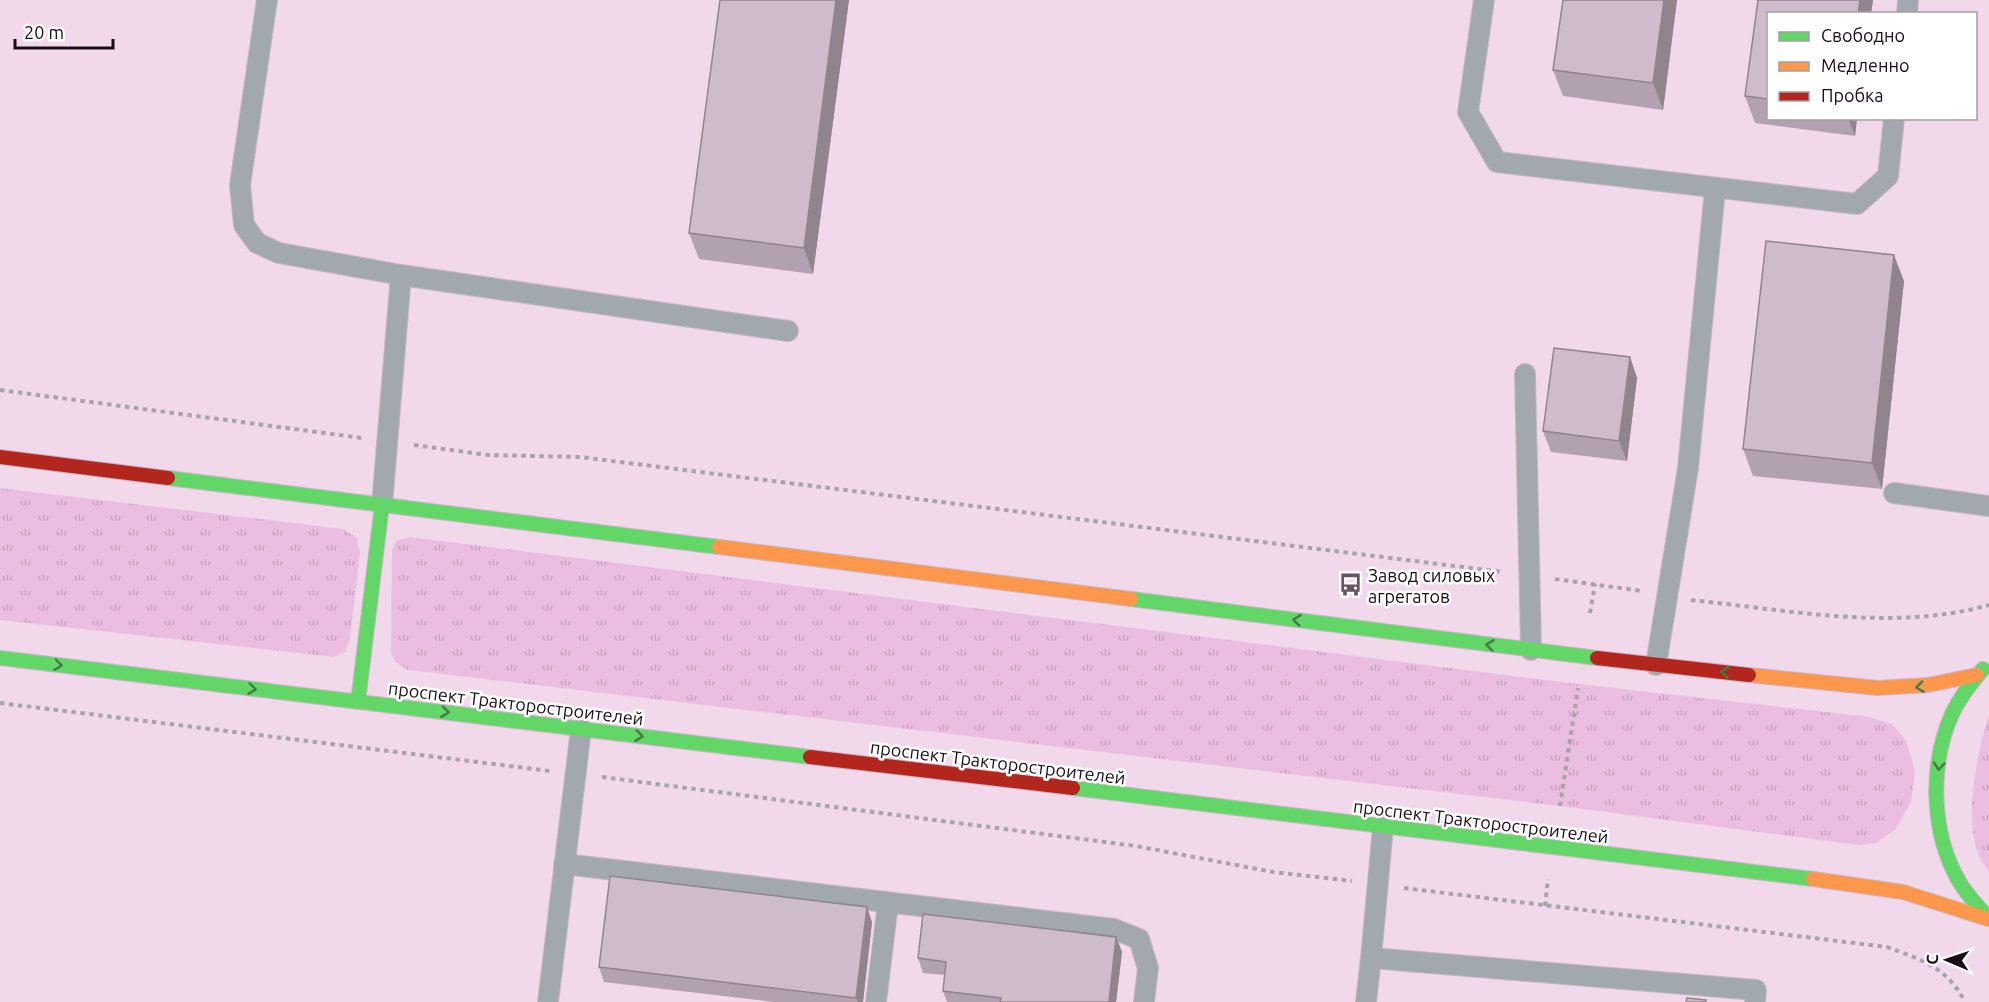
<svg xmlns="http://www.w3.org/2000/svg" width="1989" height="1002" viewBox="0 0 1989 1002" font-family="Ubuntu,sans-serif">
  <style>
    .grass { fill: url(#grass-tufts) }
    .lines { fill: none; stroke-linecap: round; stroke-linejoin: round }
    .lane-casing { stroke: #c9b6c4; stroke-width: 22 }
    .fast-casing { stroke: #c9b6c4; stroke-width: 16 }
    .slow-casing { stroke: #c9b6c4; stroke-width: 16 }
    .jam-casing { stroke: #c9b6c4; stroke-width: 16 }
    .path { stroke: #a7a3ac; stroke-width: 4; stroke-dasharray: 4.5 4.5; stroke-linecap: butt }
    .lane { stroke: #a1a9ae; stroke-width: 20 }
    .fast { stroke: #63d668; stroke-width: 14 }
    .slow { stroke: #ff974d; stroke-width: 14 }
    .jam { stroke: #b3261e; stroke-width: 14 }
    .wall { fill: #b2a2af }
    .shaded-wall { fill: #91848e }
    .building { fill: #cfbccb; stroke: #91848e; stroke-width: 1.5 }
    .oneway { stroke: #437c44 }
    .labels { text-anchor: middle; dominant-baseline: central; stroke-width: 5; stroke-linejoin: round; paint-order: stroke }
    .poi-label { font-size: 18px; fill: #1b0d18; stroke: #fff; text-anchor: start }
    .street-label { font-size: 18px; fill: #1b0d18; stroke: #fff }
  </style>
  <defs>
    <pattern id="grass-tufts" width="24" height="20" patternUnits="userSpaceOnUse" patternTransform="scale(1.5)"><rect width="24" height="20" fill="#ebbee1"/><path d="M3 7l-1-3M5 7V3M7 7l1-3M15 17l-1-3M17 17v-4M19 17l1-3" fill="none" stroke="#c9a2c0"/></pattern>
  </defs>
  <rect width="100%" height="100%" fill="#f1d9eb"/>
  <!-- grass -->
  <g class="grass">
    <path d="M0,488l343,41 13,8 4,15 -10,87 -5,13 -11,5 -334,-37z"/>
    <path d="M410,537l1168,147 292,33 22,7 14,17 9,30 -4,31 -16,28 -19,13 -17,2 -299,-39 -1152,-136 -13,-8 -4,-9 1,-103 5,-10z"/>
    <path d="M1989,715v157c-3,-5 -8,-10 -10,-16 -16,-38 -2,-103 10,-141z"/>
  </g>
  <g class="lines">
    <defs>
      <g id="lane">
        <path d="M267,0l-27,185 4,40 13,18 22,10 122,22 387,56"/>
        <path d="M1484,0l-16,112 29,50 360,42 31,-28 6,-58"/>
        <path d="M1907,14l1,-14"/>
        <path d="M1525,374l6,276"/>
        <path d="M1894,493l95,13"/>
        <path d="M382,505l19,-230"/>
        <path d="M1656,665l32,-197 27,-279"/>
        <path d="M564,864l550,65 25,10 9,29 -4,34"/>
        <path d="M1371,958l12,-131"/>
        <path d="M548,1002l33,-273"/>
        <path d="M876,1002l12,-99"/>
        <path d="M1366,1002l5,-44 385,32 -1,12"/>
      </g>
      <g id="fast">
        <path d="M168,478l551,69"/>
        <path d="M1131,599l466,59"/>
        <path d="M0,658l810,99"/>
        <path d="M1983,669c-12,14 -23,28 -31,45 -23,52 -21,120 8,169 8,13 19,24 29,36"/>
        <path d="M358,702l24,-197"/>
        <path d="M1073,788l740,91"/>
      </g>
      <g id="slow">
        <path d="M719,547l412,52"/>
        <path d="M1749,675l129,13 50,-3 49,-10"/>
        <path d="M1813,879l90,13 85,27"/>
      </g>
      <g id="jam">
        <path d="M0,457l168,21"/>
        <path d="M1597,658l152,17"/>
        <path d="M810,757l263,31"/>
      </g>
    </defs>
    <!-- lane casing -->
    <use href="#lane" class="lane-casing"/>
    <!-- fast casing -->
    <use href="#fast" class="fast-casing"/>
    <!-- slow casing -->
    <use href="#slow" class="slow-casing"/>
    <!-- jam casing -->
    <use href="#jam" class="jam-casing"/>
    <!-- path -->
    <g class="path">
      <path d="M0,390l362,48"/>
      <path d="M414,445l74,10 92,2 923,115"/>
      <path d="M1555,579l87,12"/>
      <path d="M1691,600c98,10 201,32 298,5"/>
      <path d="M1590,613l5,-29"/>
      <path d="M0,703l550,68"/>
      <path d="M602,777l534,69 137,26 79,9"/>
      <path d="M1560,806l18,-118"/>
      <path d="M1404,888l483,59c35,13 60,20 78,55"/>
      <path d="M1545,906l3,-27"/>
    </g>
    <!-- lane -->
    <use href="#lane" class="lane"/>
    <!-- fast -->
    <use href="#fast" class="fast"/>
    <!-- slow -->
    <use href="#slow" class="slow"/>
    <!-- jam -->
    <use href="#jam" class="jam"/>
  </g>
  <!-- wall -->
  <g class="wall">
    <path d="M720,0h129l-36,274 -114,-15 -10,-26z"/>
    <path d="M1563,0h114l-14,110 -100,-14 -10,-26z"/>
    <path d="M1758,0h115l-2,14h-103v104h89l-2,18 -100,-13 -10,-27z"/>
    <path d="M1904,281l-22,208 -129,-13 -10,-27z"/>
    <path d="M1630,357l7,21 -10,83 -76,-9 -8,-21z"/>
    <path d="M872,922l-9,80h-89l-170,-20 -5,-15z"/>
    <path d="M1116,937l6,15 -6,50h-169l-4,-11 2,-16 -22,-2 -5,-15z"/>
  </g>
  <!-- shaded-wall -->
  <g class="shaded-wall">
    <path d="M836,0h13l-36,274 -9,-26z"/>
    <path d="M1664,0h13l-14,110 -10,-27z"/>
    <path d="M1860,0h13l-2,14h-13z"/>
    <path d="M1848,118h9l-2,18z"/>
    <path d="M1894,255l10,26 -22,208 -10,-26z"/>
    <path d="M1630,357l7,21 -10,83 -8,-20z"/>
    <path d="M867,907l5,15 -9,80h-5l-2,-4z"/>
    <path d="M1116,937l6,15 -6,50h-7z"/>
  </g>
  <!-- building -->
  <g class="building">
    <path d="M720,0h116l-32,248 -115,-15z"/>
    <path d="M1563,0h101l-11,83 -100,-13z"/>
    <path d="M1758,0h102l-2,14h-90v85l-23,-3z"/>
    <path d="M1766,241l128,14 -22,208 -129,-14z"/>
    <path d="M1554,348l76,9 -11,84 -76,-10z"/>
    <path d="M610,876l257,31 -11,91 -257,-31z"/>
    <path d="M923,914l193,23 -7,65h-109l1,-4 -58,-7 3,-29 -28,-4z"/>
    <path d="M1687,998l19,2v2h-20z"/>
  </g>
  <!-- one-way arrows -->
  <defs><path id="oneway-chevron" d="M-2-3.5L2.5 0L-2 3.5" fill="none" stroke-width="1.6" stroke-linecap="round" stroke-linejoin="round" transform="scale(1.5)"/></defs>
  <g class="oneway">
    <use href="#oneway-chevron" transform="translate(1297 620) rotate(-173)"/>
    <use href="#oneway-chevron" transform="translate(1490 645) rotate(-173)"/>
    <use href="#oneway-chevron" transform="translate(58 665) rotate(7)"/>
    <use href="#oneway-chevron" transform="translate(1725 672) rotate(-174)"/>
    <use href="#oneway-chevron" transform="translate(1920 687) rotate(173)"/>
    <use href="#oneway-chevron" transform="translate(252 689) rotate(7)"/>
    <use href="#oneway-chevron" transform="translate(445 712) rotate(7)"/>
    <use href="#oneway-chevron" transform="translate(639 736) rotate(7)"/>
    <use href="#oneway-chevron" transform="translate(1939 766) rotate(95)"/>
  </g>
  <!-- icons -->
  <defs>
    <symbol id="bus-bare" viewBox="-9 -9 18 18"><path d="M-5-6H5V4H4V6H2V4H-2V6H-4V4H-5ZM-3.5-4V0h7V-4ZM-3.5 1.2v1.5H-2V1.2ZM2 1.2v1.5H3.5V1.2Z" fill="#665462" stroke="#fff" stroke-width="2.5" paint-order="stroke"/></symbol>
  </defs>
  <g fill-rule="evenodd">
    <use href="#bus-bare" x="1334" y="568" width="33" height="33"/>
  </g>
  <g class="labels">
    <!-- poi labels -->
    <g class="poi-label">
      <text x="1368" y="575">Завод силовых<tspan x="1368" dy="21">агрегатов</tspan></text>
    </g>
    <!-- street labels -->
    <g class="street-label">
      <text transform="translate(516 703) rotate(7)">проспект Тракторостроителей</text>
      <text transform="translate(998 762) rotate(7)">проспект Тракторостроителей</text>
      <text transform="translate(1481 821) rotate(7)">проспект Тракторостроителей</text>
    </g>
  </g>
  <!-- legend -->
  <rect x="1767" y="12" width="210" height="108" fill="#ffffff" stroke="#a49ea3" stroke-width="1.5"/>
  <rect x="1779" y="32" width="30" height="9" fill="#63d668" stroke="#a49ea3" stroke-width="1.5"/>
  <text x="1821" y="42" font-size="18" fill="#1b0d18">Свободно</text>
  <rect x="1779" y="62" width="30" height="9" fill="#ff974d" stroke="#a49ea3" stroke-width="1.5"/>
  <text x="1821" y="72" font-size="18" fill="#1b0d18">Медленно</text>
  <rect x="1779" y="92" width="30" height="9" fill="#b3261e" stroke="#a49ea3" stroke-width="1.5"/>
  <text x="1821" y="102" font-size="18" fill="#1b0d18">Пробка</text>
  <!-- north arrow -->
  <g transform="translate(1947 960) rotate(272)" stroke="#ffffff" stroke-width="4.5" paint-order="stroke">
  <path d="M0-4.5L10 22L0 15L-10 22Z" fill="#1b0d18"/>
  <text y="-9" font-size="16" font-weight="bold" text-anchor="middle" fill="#1b0d18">С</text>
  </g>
  <!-- scale -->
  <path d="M15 39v9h98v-9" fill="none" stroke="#1b0d18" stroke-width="3"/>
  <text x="24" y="39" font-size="18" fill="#1b0d18" stroke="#ffffff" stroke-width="4.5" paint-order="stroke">20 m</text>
</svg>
